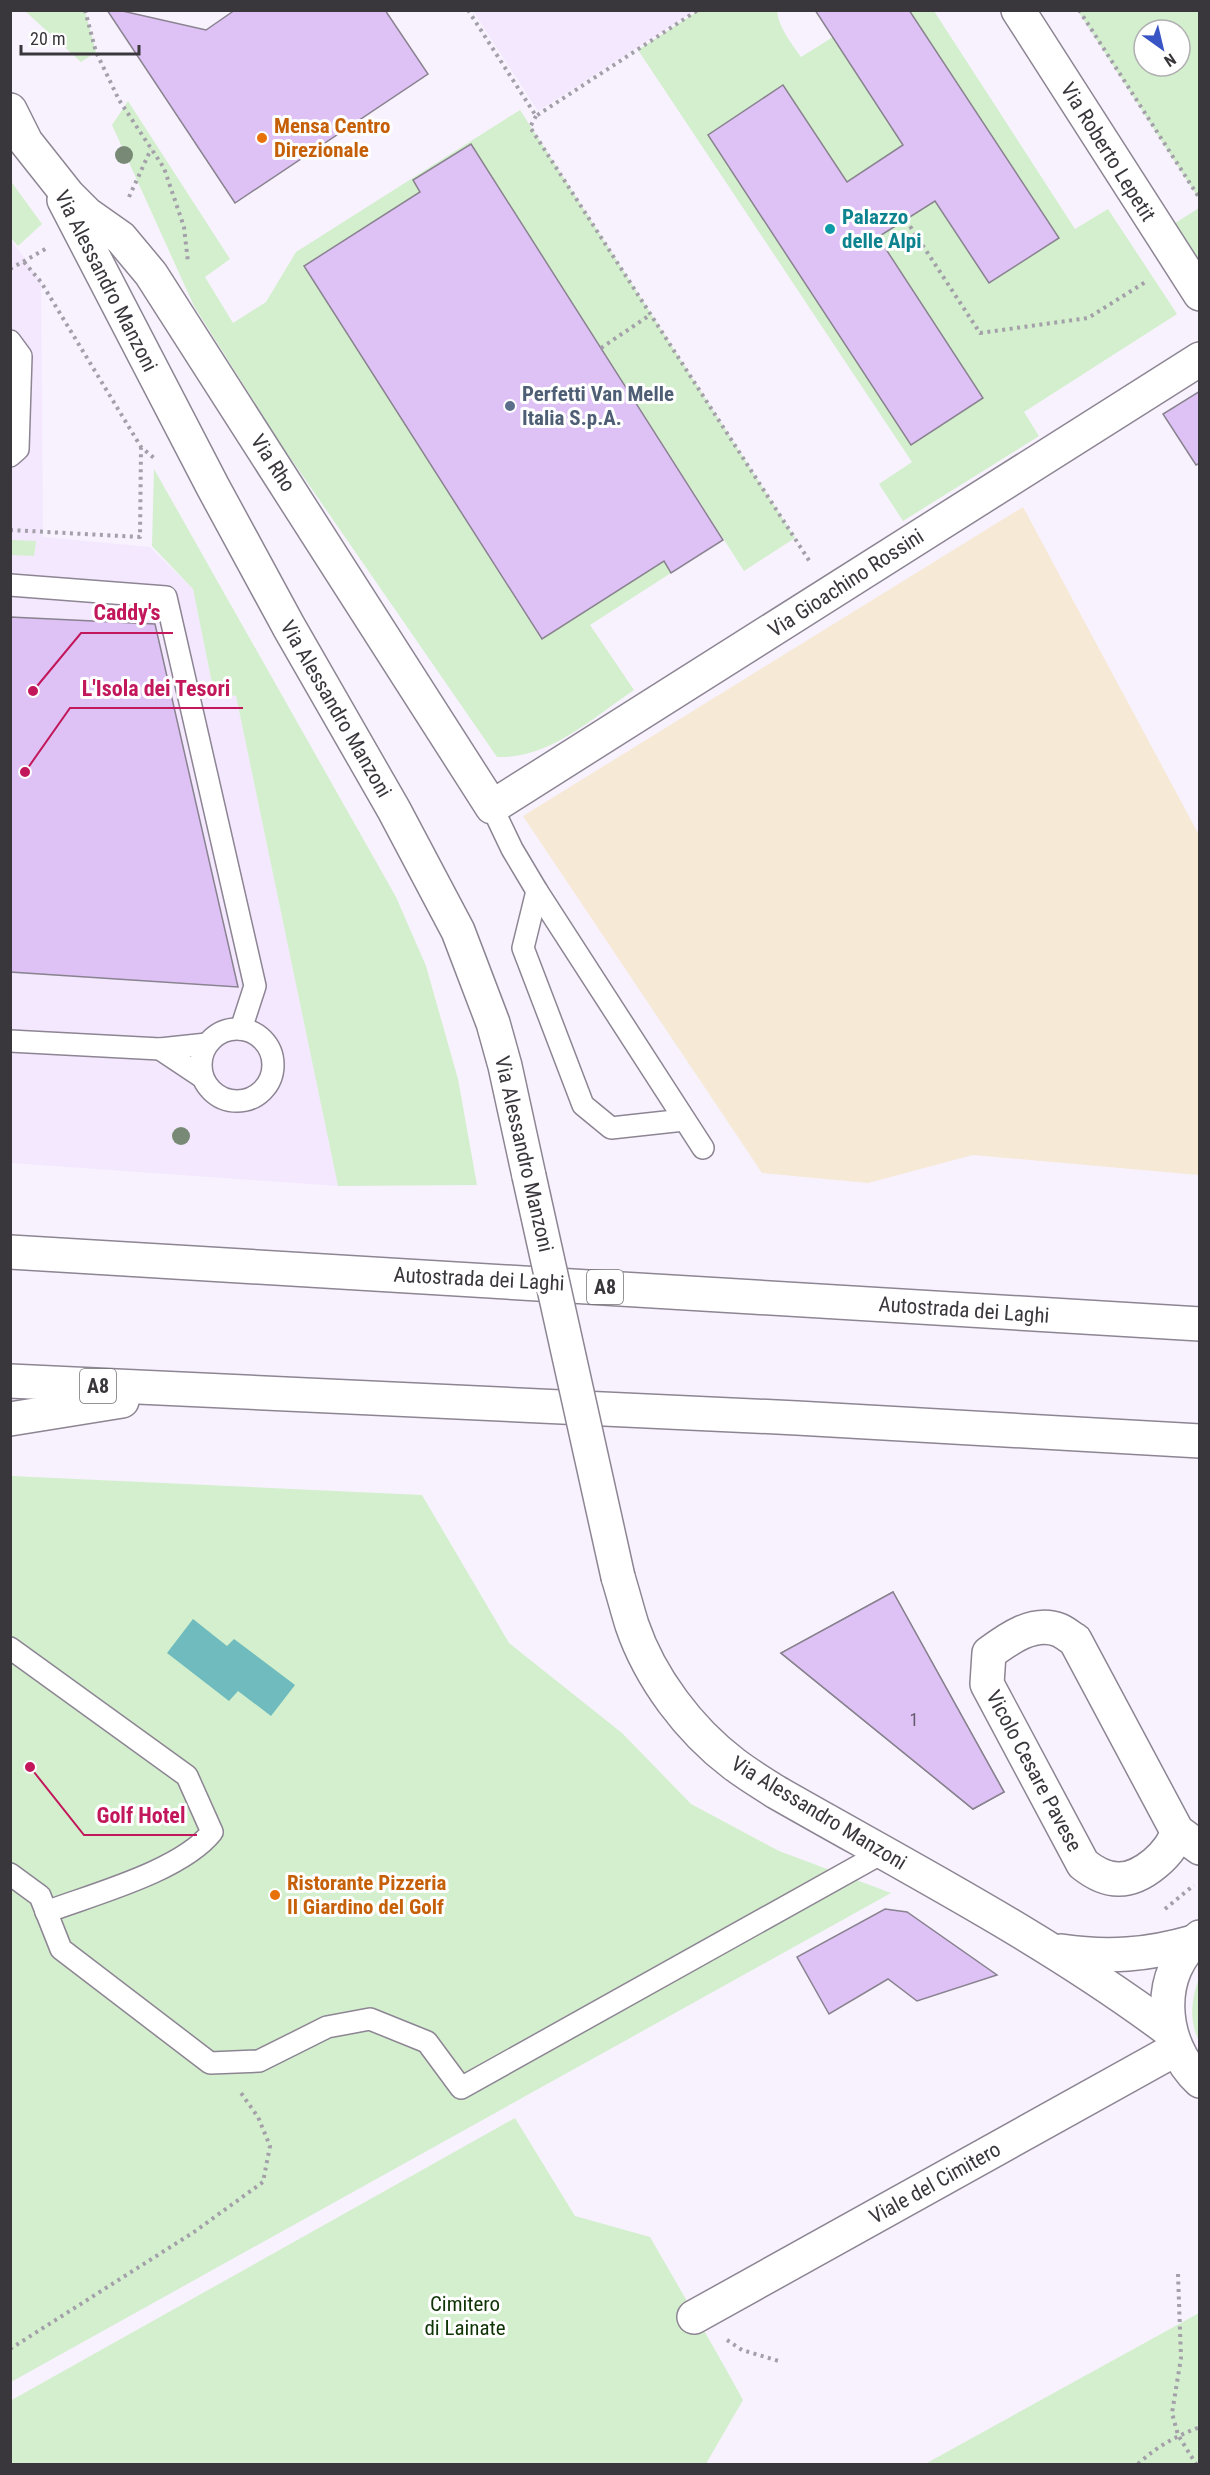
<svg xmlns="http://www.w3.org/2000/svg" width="1210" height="2475" viewBox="0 0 1210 2475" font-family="'Roboto Condensed',sans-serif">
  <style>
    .built { fill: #f3e8fe }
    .industrial { fill: #f6e9d5 }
    .green { fill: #d3efcd; fill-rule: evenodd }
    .water { fill: #6fbbbd }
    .building { fill: #dec2f5; stroke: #89828f; stroke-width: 1.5 }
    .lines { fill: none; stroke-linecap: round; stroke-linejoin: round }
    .lane-casing { stroke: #8d8593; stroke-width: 24 }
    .street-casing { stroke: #8d8593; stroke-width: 36 }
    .highway-casing { stroke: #8d8593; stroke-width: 36 }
    .path { stroke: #a4a0a9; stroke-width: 4; stroke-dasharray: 3 4.5; stroke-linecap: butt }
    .lane { stroke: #fff; stroke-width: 21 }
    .street { stroke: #fff; stroke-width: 33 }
    .highway { stroke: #fff; stroke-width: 33 }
    .street-bridge-casing { stroke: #8d8593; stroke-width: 36; stroke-linecap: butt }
    .street-bridge { stroke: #fff; stroke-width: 33 }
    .tree { fill: #788a75 }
    .food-dot { fill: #e8710a; stroke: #fff; stroke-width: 2 }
    .culture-dot { fill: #0f9aa8; stroke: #fff; stroke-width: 2 }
    .service-dot { fill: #5c6f8a; stroke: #fff; stroke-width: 2 }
    .labels { text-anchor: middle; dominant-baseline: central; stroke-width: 6; stroke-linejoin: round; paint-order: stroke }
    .number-label { font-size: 18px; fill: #62596a }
    .shield { fill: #fff; stroke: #747276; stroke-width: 1.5 }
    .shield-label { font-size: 20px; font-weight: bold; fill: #39363c }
    .food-label { font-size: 21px; font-weight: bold; fill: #c56008; stroke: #fff; text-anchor: start }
    .street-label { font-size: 21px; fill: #39363c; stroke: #fff }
    .culture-label { font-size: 21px; font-weight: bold; fill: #0d838f; stroke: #fff; text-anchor: start }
    .service-label { font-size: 21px; font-weight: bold; fill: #4e5e75; stroke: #fff; text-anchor: start }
    .park-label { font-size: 21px; fill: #0f3405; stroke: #fff }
    .leader { fill: none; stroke: #c2185b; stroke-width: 2 }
    .callout-dot { fill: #c2185b; stroke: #fff; stroke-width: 2 }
    .callout-label { font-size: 22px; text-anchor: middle; font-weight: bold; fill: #c2185b; stroke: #fff; stroke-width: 6; stroke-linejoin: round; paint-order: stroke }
  </style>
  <rect width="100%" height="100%" fill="#f8f2fe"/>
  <!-- built -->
  <g class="built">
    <path d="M473,11h221l-156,100z"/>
    <path d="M10,238l31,44 2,255 107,10 43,42 21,104 22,3 102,490 -327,-23z"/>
  </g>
  <!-- industrial -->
  <path class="industrial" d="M1023,507l176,328v340l-226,-20 -105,28 -106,-10 -239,-357z"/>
  <!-- green -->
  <g class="green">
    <path d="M25,11h60l11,41 -15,10z"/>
    <path d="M698,11h79c2,17 14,32 24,46l32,-20 70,108 -56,37 -64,-97 -75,50 203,310 72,-47 -105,-161 57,-36 55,82 69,-45 -150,-227h25l141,218 33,-20 69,105 -153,98 15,24 -136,85 -24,-37 33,-22 -274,-412z"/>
    <path d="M1078,11h121v188zM1144,30h36v36h-36z"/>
    <path d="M128,101l102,158 -25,18 28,46 33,-21 30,-50 224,-142 275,428 -51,33 -273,-427 -51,48 -116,73 237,374 123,-78 7,12 -81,52 44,65c-42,28 -84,69 -137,67l-217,-314 -86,-137 -82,-181z"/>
    <path d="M10,180l32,44 -24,22 -7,-8z"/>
    <path d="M1199,208v53l-27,-36z"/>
    <path d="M154,469l242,428 30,69 32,113 19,106 -139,1 -102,-490 -22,-3 -21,-104 -41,-43z"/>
    <path d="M11,540l25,1 -2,15 -23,-1z"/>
    <path d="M11,1476l411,19 87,148 113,90 69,71 88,47 112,42 -880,489z"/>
    <path d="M1199,1979v62c-10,-19 -8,-43 0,-62z"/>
    <path d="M515,2118l60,98 75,21c31,54 63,108 93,163l-36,62 1,2h-697l-1,-63z"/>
    <path d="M1199,2313v151h-274z"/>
  </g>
  <!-- water -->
  <path class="water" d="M193,1619l34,27 7,-7 61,46 -24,31 -33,-25 -9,10 -62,-48z"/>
  <!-- building -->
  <g class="building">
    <path d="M107,10h11l88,20 29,-20h150l43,64 -193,129z"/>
    <path d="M815,10h94l150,228 -70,45 -54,-82 -57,36 105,161 -72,47 -203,-310 75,-50 64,97 56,-37z"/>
    <path d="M471,144l252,396 -52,33 -7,-12 -122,78 -238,-373 116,-74 -7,-12z"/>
    <path d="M1200,391v72l-4,2 -33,-51z"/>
    <path d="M10,617l145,7 83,363 -228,-15z"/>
    <path d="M893,1592l111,200 -31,17 -192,-156z"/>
    <path d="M893,1592l111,200 -31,17 -192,-156z"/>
    <path d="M885,1909l22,3 90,63 -80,26 -29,-22 -59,35 -32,-57z"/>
  </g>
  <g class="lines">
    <defs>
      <g id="lane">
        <path d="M10,341l11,15 -3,93 -8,7"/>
        <path d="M10,585l156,12 89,389 -14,43"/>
        <path d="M492,807l20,42 25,42 166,257"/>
        <path d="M537,891l-14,57 60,157 28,23 73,-8"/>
        <circle cx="237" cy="1065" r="36"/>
        <path d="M10,1041l150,8 47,-5"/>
        <path d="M160,1049l42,28"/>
        <path d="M10,1648l177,128 25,56c-31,39 -118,62 -166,80"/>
        <path d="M10,1874l30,22 21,53 149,114 49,-2 68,-34 43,-8 57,23 34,46 421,-235"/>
      </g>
      <g id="street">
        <path d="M1018,10l182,284"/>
        <path d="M10,110l16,32 42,53 19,19 34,24 30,36 341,533 708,-448"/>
        <path d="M64,200l149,287 76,140 105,183 64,121 35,92 12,43 24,110"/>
        <path d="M618,1577c5,16 9,32 14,48 18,53 57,105 102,139 13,10 28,19 42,28 133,76 271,147 394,239"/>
        <path d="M1177,1831c-4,22 -36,49 -59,48 -14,0 -25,-7 -35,-15l-96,-180 2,-31c19,-14 45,-33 70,-23 5,2 11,7 16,10l102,191 23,17"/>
        <path d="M1200,1937c-46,35 -40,107 0,144"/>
        <path d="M1061,1951c47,7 87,4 132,-9"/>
        <path d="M694,2317l482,-268"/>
      </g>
      <g id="highway">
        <path d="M10,1252l1190,72"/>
        <path d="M10,1381l787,37 403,23"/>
        <path d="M10,1419l112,-18"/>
      </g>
    </defs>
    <!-- lane casing -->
    <use href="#lane" class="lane-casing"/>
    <!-- street casing -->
    <use href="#street" class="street-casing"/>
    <!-- highway casing -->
    <use href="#highway" class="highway-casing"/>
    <!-- path -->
    <g class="path">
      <path d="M85,10l11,42 23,48 45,68 20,59 4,35"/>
      <path d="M468,10l68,106 162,-106"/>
      <path d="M1079,10l121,189"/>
      <path d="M536,116l-6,11 280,435"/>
      <path d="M129,197l22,-48"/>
      <path d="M906,220l74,113 108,-15 59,-37"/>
      <path d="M24,262l17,20 100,165 13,11"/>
      <path d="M10,269l39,-22"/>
      <path d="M601,348l49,-33"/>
      <path d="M10,530l130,7 1,-89"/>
      <path d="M1165,1909l29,-24"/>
      <path d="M1178,2274l3,84 -9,55 6,22 18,29"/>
      <path d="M727,2340l15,10 40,12"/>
      <path d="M10,2349l184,-117 69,-50 7,-36 -12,-29 -17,-24"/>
      <path d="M1138,2464c18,-17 38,-28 62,-37"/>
    </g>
    <!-- lane -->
    <use href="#lane" class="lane"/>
    <!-- street -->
    <use href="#street" class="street"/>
    <!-- highway -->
    <use href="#highway" class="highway"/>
    <defs>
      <path id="street-bridge" d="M529,1176l89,401"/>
    </defs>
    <!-- street-bridge casing -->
    <use href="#street-bridge" class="street-bridge-casing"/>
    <!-- street-bridge -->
    <use href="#street-bridge" class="street-bridge"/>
  </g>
  <!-- trees -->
  <g class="tree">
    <circle cx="124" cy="155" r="9"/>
    <circle cx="181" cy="1136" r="9"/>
  </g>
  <!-- markers -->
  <g class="food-dot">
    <circle cx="262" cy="138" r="6"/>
    <circle cx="275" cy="1895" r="6"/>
  </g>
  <circle class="culture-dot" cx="830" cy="229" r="6"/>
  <circle class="service-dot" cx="510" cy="406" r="6"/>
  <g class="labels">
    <!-- number labels -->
    <g class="number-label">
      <text x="914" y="1719">1</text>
    </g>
    <!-- shield labels -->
    <g class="shield">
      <rect x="587" y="1270" width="36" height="34" rx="4.5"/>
      <rect x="80" y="1369" width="36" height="34" rx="4.5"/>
    </g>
    <g class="shield-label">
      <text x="605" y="1287">A8</text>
      <text x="98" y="1386">A8</text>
    </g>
    <!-- food labels -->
    <g class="food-label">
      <text x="274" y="126">Mensa Centro<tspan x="274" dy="24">Direzionale</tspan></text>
      <text x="287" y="1883">Ristorante Pizzeria<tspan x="287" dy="24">Il Giardino del Golf</tspan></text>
    </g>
    <!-- street labels -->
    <g class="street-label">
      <text transform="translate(1108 152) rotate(58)">Via Roberto Lepetit</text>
      <text transform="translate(106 281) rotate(63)">Via Alessandro Manzoni</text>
      <text transform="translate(273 463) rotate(57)">Via Rho</text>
      <text transform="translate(846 583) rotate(-33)">Via Gioachino Rossini</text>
      <text transform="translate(336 709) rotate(60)">Via Alessandro Manzoni</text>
      <text transform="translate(524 1154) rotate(77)">Via Alessandro Manzoni</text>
      <text transform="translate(479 1279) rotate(3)">Autostrada dei Laghi</text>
      <text transform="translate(964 1310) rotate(4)">Autostrada dei Laghi</text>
      <text transform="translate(1034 1771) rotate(62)">Vicolo Cesare Pavese</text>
      <text transform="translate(819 1813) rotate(31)">Via Alessandro Manzoni</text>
      <text transform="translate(935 2183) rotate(-29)">Viale del Cimitero</text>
    </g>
    <!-- culture labels -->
    <g class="culture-label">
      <text x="842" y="217">Palazzo<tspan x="842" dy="24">delle Alpi</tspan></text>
    </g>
    <!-- service labels -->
    <g class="service-label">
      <text x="522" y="394">Perfetti Van Melle<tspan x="522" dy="24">Italia S.p.A.</tspan></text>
    </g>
    <!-- park labels -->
    <g class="park-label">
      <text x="465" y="2304">Cimitero<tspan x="465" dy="24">di Lainate</tspan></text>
    </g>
  </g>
  <!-- callouts -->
  <path class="leader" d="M33 691L81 633H173M25 772L70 708H243M30 1767L84 1835H197"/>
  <g class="callout-dot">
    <circle cx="33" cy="691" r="6"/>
    <circle cx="25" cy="772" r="6"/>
    <circle cx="30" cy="1767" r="6"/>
  </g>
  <g class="callout-label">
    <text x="127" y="620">Caddy's</text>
    <text x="156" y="696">L'Isola dei Tesori</text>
    <text x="141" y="1823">Golf Hotel</text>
  </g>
  <!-- border -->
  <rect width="1210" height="2475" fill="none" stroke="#39363c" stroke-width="24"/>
  <!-- north arrow -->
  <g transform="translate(1162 48) rotate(146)"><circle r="28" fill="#ffffff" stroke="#b0afb1" stroke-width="1.5"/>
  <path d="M0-4.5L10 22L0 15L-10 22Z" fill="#3854c5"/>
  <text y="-9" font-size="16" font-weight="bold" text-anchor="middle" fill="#39363c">N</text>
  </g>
  <!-- scale -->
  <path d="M21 45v9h118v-9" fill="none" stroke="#39363c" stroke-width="3"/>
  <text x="30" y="45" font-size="18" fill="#39363c" stroke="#ffffff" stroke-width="4.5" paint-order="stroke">20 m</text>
</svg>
